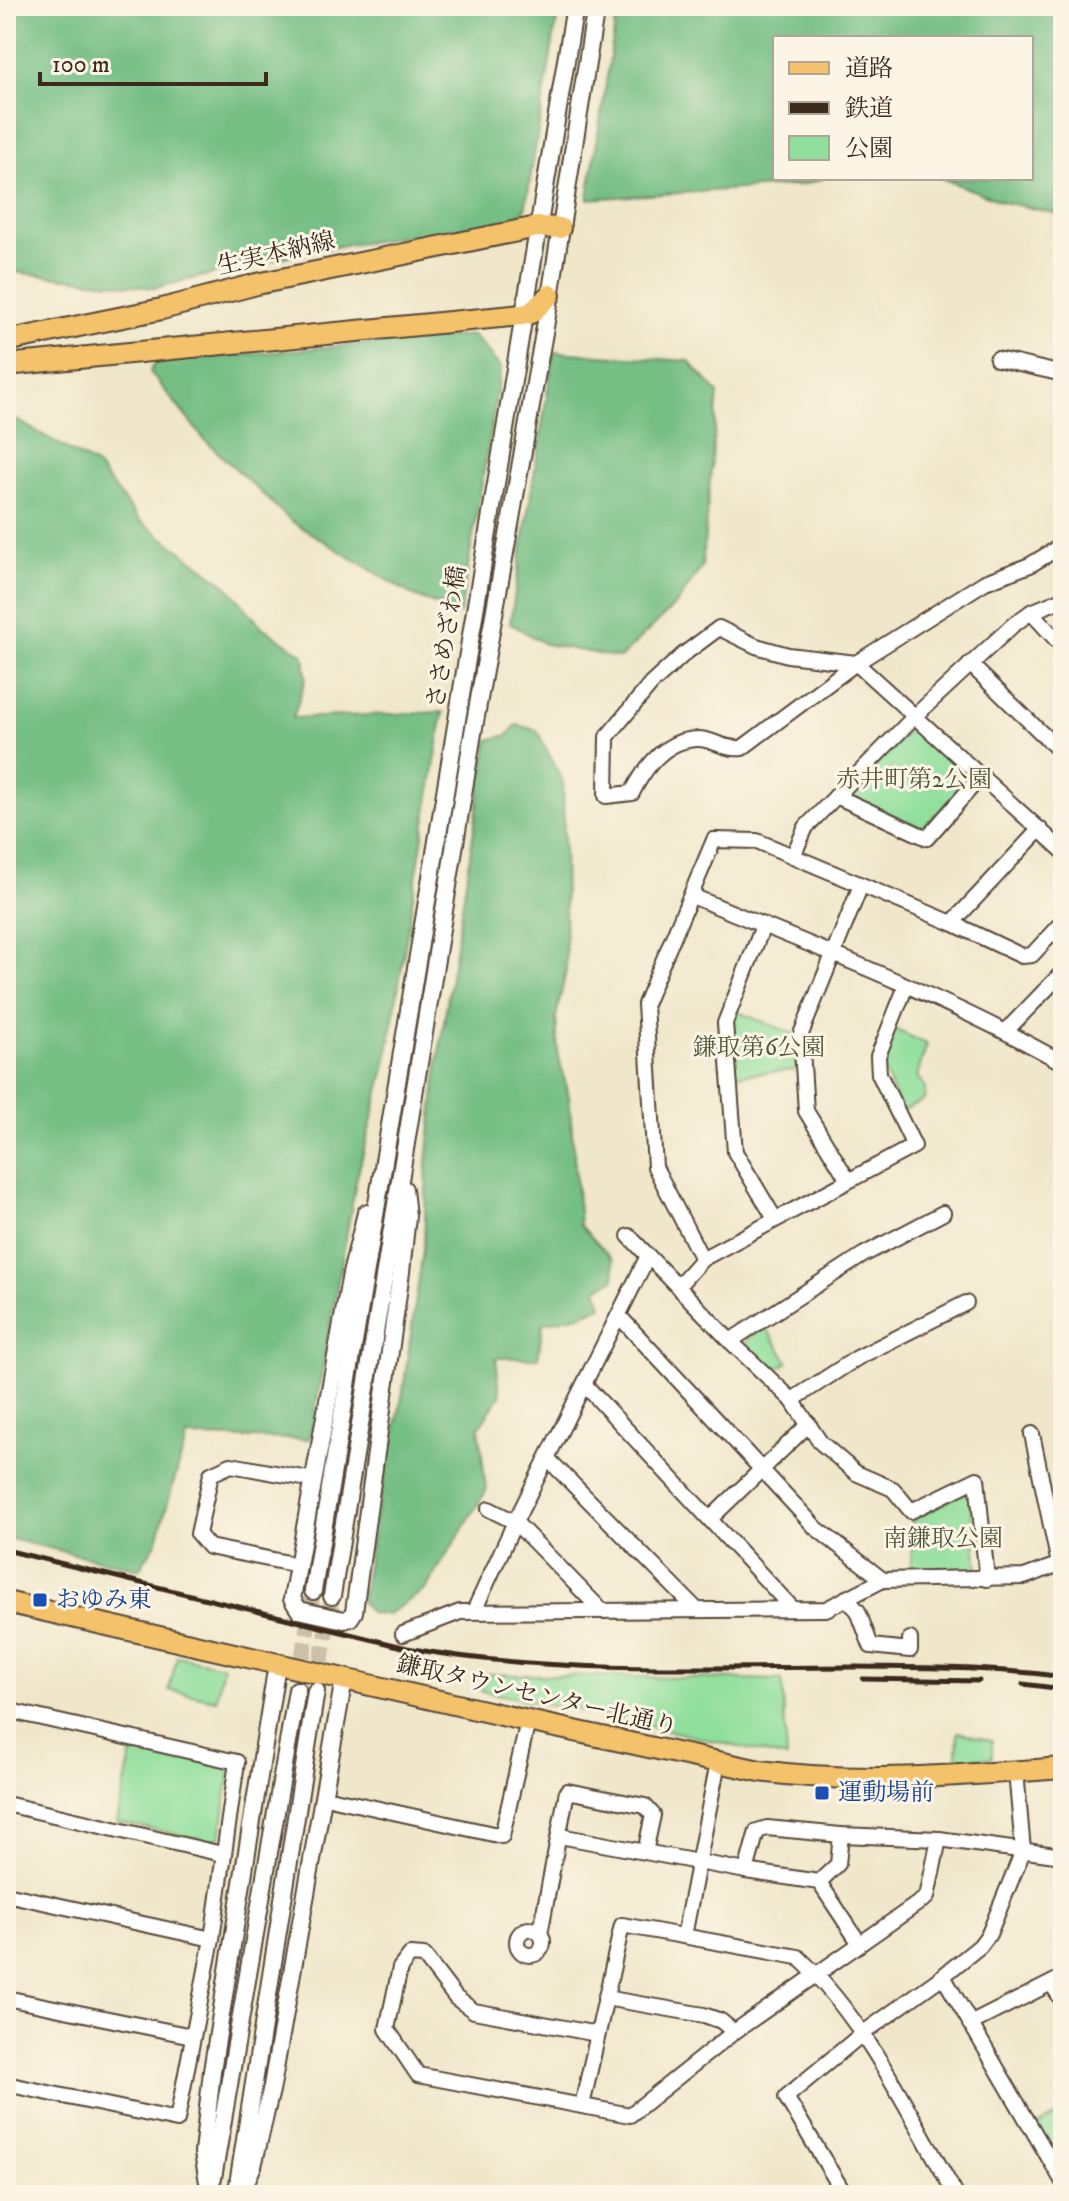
<svg xmlns="http://www.w3.org/2000/svg" width="1069" height="2201" viewBox="0 0 1069 2201" font-family="'IM FELL DW Pica','Noto Serif JP',serif">
  <style>
    .green { fill: #91df9c; stroke: #66845d; stroke-width: 2 }
    .forest { fill: #74be84; stroke: #587451; stroke-width: 2 }
    .lines { fill: none; stroke-linecap: round; stroke-linejoin: round }
    .tertiary-tunnel { stroke: #ccc1a8; stroke-width: 16; stroke-dasharray: 16 8; stroke-linecap: butt }
    .minor-casing { stroke: #564638; stroke-width: 18 }
    .tertiary-casing { stroke: #564638; stroke-width: 20 }
    .primary-casing { stroke: #564638; stroke-width: 24 }
    .minor { stroke: #fff; stroke-width: 14 }
    .tertiary { stroke: #fff; stroke-width: 16 }
    .primary { stroke: #f3c26a; stroke-width: 20 }
    .rail { stroke: #3b2a1e; stroke-width: 5 }
    .transit-dot { fill: #1a4fb4; stroke: #fcf5e5; stroke-width: 3 }
    .labels { text-anchor: middle; dominant-baseline: central; stroke-width: 6; stroke-linejoin: round; paint-order: stroke }
    .street-label { font-size: 24px; fill: #3b2a1e; stroke: #fcf5e5 }
    .park-label { font-size: 24px; fill: #50573e; stroke: #fcf5e5 }
    .transit-label { font-size: 24px; fill: #164399; stroke: #fcf5e5; text-anchor: start }
  </style>
  <rect width="100%" height="100%" fill="#fcf5e5"/>
  <filter id="ink" filterUnits="userSpaceOnUse"><feTurbulence type="fractalNoise" baseFrequency=".0125" numOctaves="2"/><feDisplacementMap in="SourceGraphic" scale="16" xChannelSelector="R" yChannelSelector="G"/><feConvolveMatrix kernelMatrix="1 2 1 2 8 2 1 2 1" color-interpolation-filters="sRGB"/></filter>
  <filter id="wash" filterUnits="userSpaceOnUse"><feTurbulence type="fractalNoise" baseFrequency=".006" numOctaves="4" result="noise"/><feDisplacementMap in="SourceGraphic" scale="32" xChannelSelector="R" yChannelSelector="G"/><feGaussianBlur stdDeviation="1.8" result="paint"/><feColorMatrix in="noise" values="0 0 0 0 0 0 0 0 0 0 0 0 0 0 0 0 0 1.4 0 .05"/><feComposite in="paint" operator="in"/></filter>
  <g filter="url(#wash)">
    <rect width="100%" height="100%" fill="#f0e7ca"/>
    <!-- green -->
    <g class="green">
      <path d="M915,725l59,50 -50,53 -76,-31v-7z"/>
      <path d="M735,1011l59,23 3,36 -63,5 -3,-52z"/>
      <path d="M894,1029l33,15 -10,32 8,11 -1,13 -22,11 -20,-44z"/>
      <path d="M766,1327l22,35 -16,10 -26,-26 2,-8z"/>
      <path d="M969,1490l9,80 -67,1 1,-51z"/>
      <path d="M177,1656l46,10 -7,34 -47,-10z"/>
      <path d="M484,1674l298,6 5,78 -190,-44 -116,-23z"/>
      <path d="M958,1732l34,9v17l-35,1z"/>
      <path d="M133,1747l92,19 5,6 -10,65 -10,4 -93,-19z"/>
      <path d="M1063,2112v57l-25,-43z"/>
    </g>
    <!-- forest -->
    <g class="forest">
      <path d="M6,6h553l-34,204 -12,11 -200,29 -159,38 -148,-17z"/>
      <path d="M618,6h445v209l-60,-13 -62,-24h90v-140h-256v140h49l-22,7 -214,14z"/>
      <path d="M473,335l28,33 -41,246 -48,-19 -121,-74 -87,-82 -54,-67 6,-10z"/>
      <path d="M554,352l135,9 29,32 -16,174 -25,36 -57,55 -75,-14 -35,-21z"/>
      <path d="M6,414l90,51 43,55 87,65 36,42 42,28 2,23 -13,40 150,-6 -57,352 -30,117 -46,258 -123,-2 -31,106 -17,26 -133,-31z"/>
      <path d="M516,725l21,5 26,52 3,189 -10,46 2,37 11,43 11,128 33,35 2,19 -18,9 5,18 -22,9 -37,8 -5,35h-42l4,38 -21,31 7,64 -61,99 -37,24 -18,-1 -9,-11 12,-73 29,-131 22,-156 3,-80 12,-108 49,-314 20,-5z"/>
    </g>
  </g>
  <g filter="url(#ink)">
    <g class="lines">
      <!-- tertiary-tunnel -->
      <g class="tertiary-tunnel">
        <path d="M299,1681l14,-90"/>
        <path d="M317,1685l15,-89"/>
      </g>
      <defs>
        <g id="minor">
          <path d="M997,359l66,15"/>
          <path d="M1063,545l-33,20 -45,17 -129,81 -114,85c-19,2 -28,-9 -44,-9 -33,0 -53,28 -66,54l-26,3 1,-59 44,-53 33,-30 35,-26 37,18 32,9 68,8 207,188"/>
          <path d="M1031,612l32,35"/>
          <path d="M970,664l93,90"/>
          <path d="M836,796l91,42 55,-63"/>
          <path d="M793,856l13,-29 109,-111 98,-91 18,-13 32,-13"/>
          <path d="M692,896c125,52 253,100 371,167"/>
          <path d="M952,923l88,-94"/>
          <path d="M763,926l-38,97 10,129 40,67"/>
          <path d="M1006,1031l53,-55"/>
          <path d="M848,1180l-42,-69 -5,-77 60,-149"/>
          <path d="M629,1236l101,105 62,59 28,42 36,31 37,16 18,22 66,-32 10,100"/>
          <path d="M702,1259l-47,-92 -10,-163 69,-164 43,1 195,82 70,33 10,-1 31,-34"/>
          <path d="M678,1286l24,-27 212,-113 -35,-72 -1,-18 28,-70"/>
          <path d="M619,1316l197,212 67,52"/>
          <path d="M730,1341l133,-86 80,-42"/>
          <path d="M585,1385l208,224"/>
          <path d="M792,1400l65,-42 109,-55"/>
          <path d="M1032,1434l27,130"/>
          <path d="M548,1459l149,151"/>
          <path d="M489,1509l26,13 87,89"/>
          <path d="M710,1519l99,-95"/>
          <path d="M298,1565l-89,-18 -11,-13 13,-60 20,-9 83,15"/>
          <path d="M846,1598l12,13 13,35 39,4v-11"/>
          <path d="M474,1611l41,-89 133,-266"/>
          <path d="M403,1634l57,-22 366,-3 57,-29 141,-3 39,-14"/>
          <path d="M6,1710l231,52 -25,177 -35,181 -171,-36"/>
          <path d="M334,1799l168,37 26,-115"/>
          <path d="M6,1804l216,50"/>
          <path d="M560,1836l186,35 73,11 41,62"/>
          <path d="M746,1871l11,-40 10,-3 74,7 98,4 124,17"/>
          <path d="M819,1882l19,-18 3,-29"/>
          <path d="M6,1894l206,45"/>
          <circle cx="530" cy="1942" r="13"/>
          <path d="M540,1934l27,-143 78,15 8,9 -8,37"/>
          <path d="M684,1936l34,-174"/>
          <path d="M943,1976l120,206"/>
          <path d="M1052,1984l11,18"/>
          <path d="M6,1998l186,38"/>
          <path d="M605,1998l99,17 17,6 13,11"/>
          <path d="M970,2024l93,-47"/>
          <path d="M597,2034l-123,-23 -18,-13 -32,-42 -14,-1 -10,13 -13,61 31,46 212,40 104,-83 193,-135 12,-58"/>
          <path d="M582,2106l40,-181 176,32c69,64 111,157 158,238"/>
          <path d="M6,2194l3,1"/>
          <path d="M845,2195l-59,-98 76,-63 81,-58 37,-30 9,-12 34,-83 -7,-80"/>
        </g>
        <g id="tertiary">
          <path d="M366,1213l-15,61 -59,325 7,11 45,10 6,-2 4,-6 47,-340 6,-56 -3,-27"/>
          <path d="M313,1591l262,-1585"/>
          <path d="M332,1596l141,-863 75,-423 48,-304"/>
          <path d="M213,2178l84,-488"/>
          <path d="M238,2184l78,-493"/>
          <path d="M210,2194l-7,-41 9,-82 65,-407"/>
          <path d="M240,2195l13,-29 19,-80 72,-407"/>
        </g>
        <g id="primary">
          <path d="M6,341l156,-32 95,-25 280,-57 23,1"/>
          <path d="M6,365l516,-50 9,-2 19,-18"/>
          <path d="M6,1602l522,119 232,50c102,14 202,4 303,-3"/>
        </g>
      </defs>
      <!-- minor casing -->
      <use href="#minor" class="minor-casing"/>
      <!-- tertiary casing -->
      <use href="#tertiary" class="tertiary-casing"/>
      <!-- primary casing -->
      <use href="#primary" class="primary-casing"/>
      <!-- minor -->
      <use href="#minor" class="minor"/>
      <!-- tertiary -->
      <use href="#tertiary" class="tertiary"/>
      <!-- primary -->
      <use href="#primary" class="primary"/>
      <!-- rail -->
      <g class="rail">
        <path d="M6,1550l401,98c148,27 299,19 449,19 69,1 139,0 207,10"/>
        <path d="M863,1679l116,2"/>
        <path d="M1023,1684l40,5"/>
      </g>
    </g>
  </g>
  <!-- markers -->
  <g class="transit-dot">
    <rect x="32" y="1592" width="16" height="16" rx="4"/>
    <rect x="814" y="1785" width="16" height="16" rx="4"/>
  </g>
  <g class="labels">
    <!-- street labels -->
    <g class="street-label">
      <text transform="translate(276 254) rotate(-13)">生実本納線</text>
      <text transform="translate(447 637) rotate(-81)">ささめざわ橋</text>
      <text transform="translate(537 1696) rotate(13)">鎌取タウンセンター北通り</text>
    </g>
    <!-- park labels -->
    <g class="park-label">
      <text x="914" y="780">赤井町第2公園</text>
      <text x="759" y="1048">鎌取第6公園</text>
      <text x="943" y="1539">南鎌取公園</text>
    </g>
    <!-- transit labels -->
    <g class="transit-label">
      <text x="56" y="1600">おゆみ東</text>
      <text x="838" y="1793">運動場前</text>
    </g>
  </g>
  <!-- margin -->
  <rect width="1069" height="2201" fill="none" stroke="#fcf5e5" stroke-width="32"/>
  <!-- legend -->
  <rect x="773" y="36" width="260" height="144" fill="#fcf5e5" stroke="#afa495" stroke-width="2"/>
  <rect x="789" y="62" width="40" height="12" fill="#f3c26a" stroke="#afa495" stroke-width="2"/>
  <text x="845" y="76" font-size="24" fill="#3b2a1e">道路</text>
  <rect x="789" y="102" width="40" height="12" fill="#3b2a1e" stroke="#afa495" stroke-width="2"/>
  <text x="845" y="116" font-size="24" fill="#3b2a1e">鉄道</text>
  <rect x="789" y="136" width="40" height="24" fill="#91df9c" stroke="#afa495" stroke-width="2"/>
  <text x="845" y="156" font-size="24" fill="#3b2a1e">公園</text>
  <!-- scale -->
  <path d="M40 72v12h226v-12" fill="none" stroke="#3b2a1e" stroke-width="4"/>
  <text x="52" y="72" font-size="24" fill="#3b2a1e" stroke="#fcf5e5" stroke-width="6" paint-order="stroke">100 m</text>
</svg>
